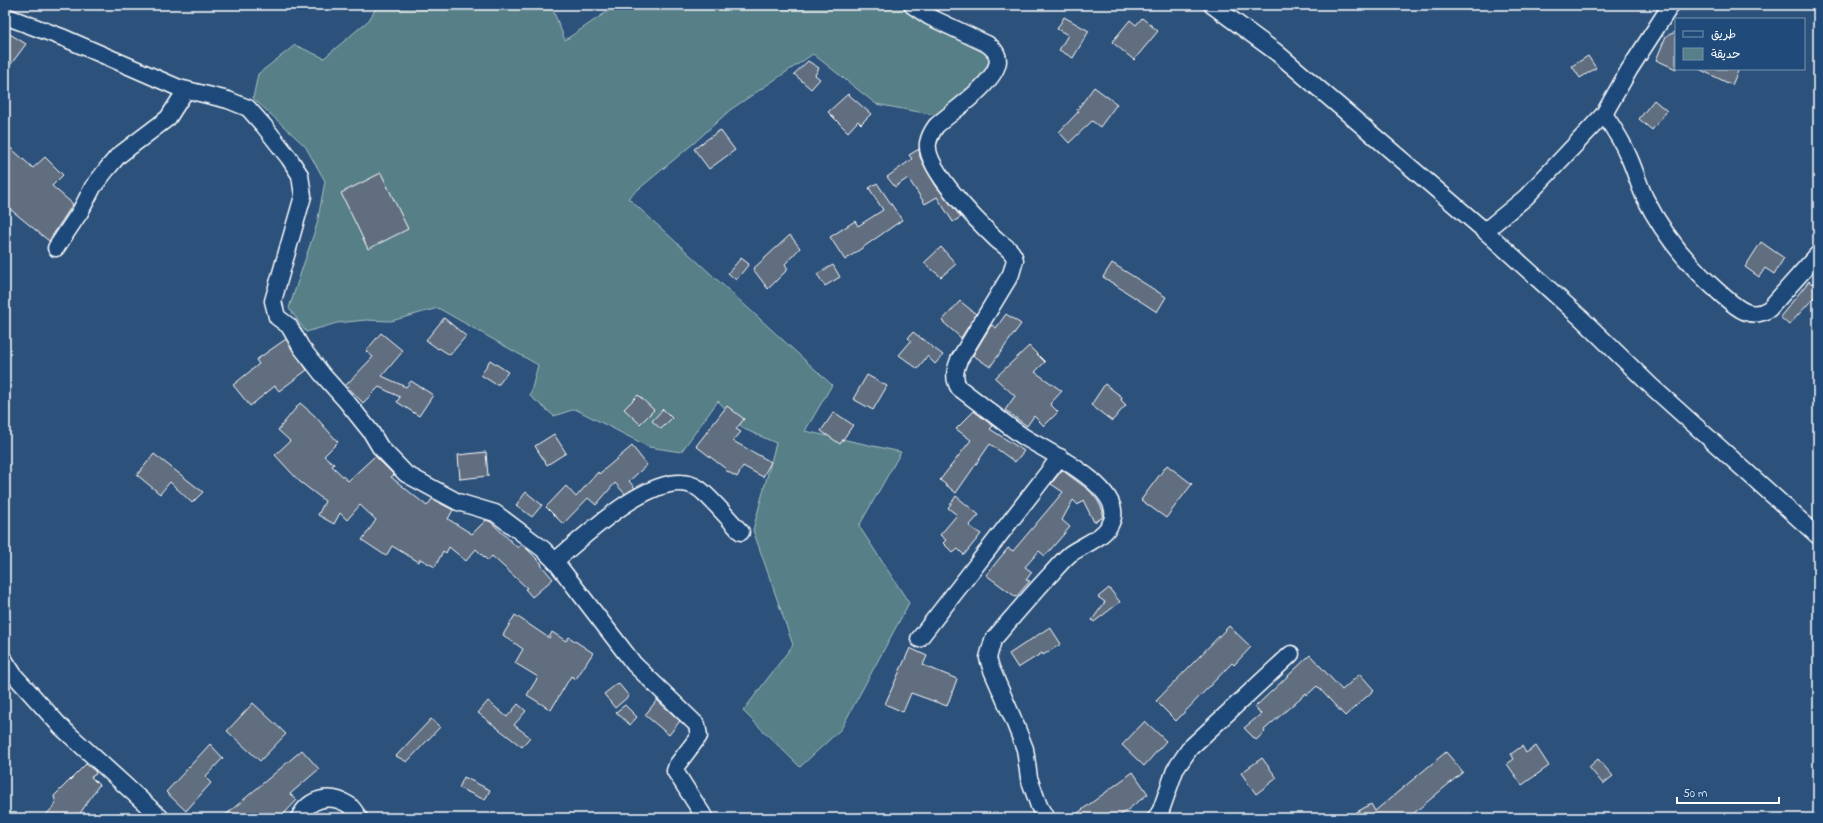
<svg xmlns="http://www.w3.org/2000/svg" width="1823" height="823" viewBox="0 0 1823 823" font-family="'Indie Flower','Playpen Sans Arabic',sans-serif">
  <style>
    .green { fill: #567f87; stroke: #aabfc3 }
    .building { fill: #616e80; stroke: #fff }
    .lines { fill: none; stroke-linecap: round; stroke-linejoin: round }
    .minor-casing { stroke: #fff; stroke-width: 19 }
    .minor { stroke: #1f4a7a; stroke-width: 16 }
  </style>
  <rect width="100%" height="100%" fill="#2c517b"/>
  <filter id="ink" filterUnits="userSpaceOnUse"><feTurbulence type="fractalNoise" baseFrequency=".025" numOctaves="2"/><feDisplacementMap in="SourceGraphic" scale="8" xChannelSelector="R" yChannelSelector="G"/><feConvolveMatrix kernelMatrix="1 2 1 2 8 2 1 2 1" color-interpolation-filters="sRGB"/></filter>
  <g filter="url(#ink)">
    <!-- green -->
    <path class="green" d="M378,5h173l14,35 52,-35h285l12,11 81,34 -7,29 -16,17 -37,19 -59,-11 -63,-50 -83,56 -36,33 -66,55 204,187 -27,46 96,21 -42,74 50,77 -68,126 -41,38 -57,-56 50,-66 -40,-115 23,-87 -32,-14 -26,-28 -37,51 -32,-5 -74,-38 -21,7 -24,-20 8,-31 -100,-57 -47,13 -25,-1 -29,3 -31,9 -17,-24 28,-84 8,-43 -20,-35 -52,-48 5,-24 37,-29 29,13 45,-38z"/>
    <!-- building -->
    <g class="building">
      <path d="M1064,17l25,14 -16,27 -14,-8 9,-15 -11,-6z"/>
      <path d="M1142,18l16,13 -24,29 -22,-18 18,-22 6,5z"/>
      <path d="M5,31l21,13 -21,28z"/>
      <path d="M1676,32v37l-20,-9 10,-24z"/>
      <path d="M1588,56l8,12 -16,10 -8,-12z"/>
      <path d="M808,61l11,7 -4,7 5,4 -9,10 -17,-15z"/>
      <path d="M1699,69h40l-7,16z"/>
      <path d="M1094,87l23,17 -17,23 -8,-6 -23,22 -10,-11 20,-21 -2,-1z"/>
      <path d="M848,94l23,20 -10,10 -3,-3 -10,11 -20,-20z"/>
      <path d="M1654,100l13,11 -15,19 -13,-11z"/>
      <path d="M720,130l15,20 -26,19 -15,-20z"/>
      <path d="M5,143l28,25 12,-11 18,18 -11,11 21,18 -24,37 -44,-36z"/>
      <path d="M919,149l1,8 7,14 9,15 25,31 -8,5 -16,-25 -12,7 -17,-26 -13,9 -8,-10 25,-18 -3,-4z"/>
      <path d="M381,173l27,56 -40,20 -27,-56z"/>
      <path d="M877,183l25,37 -57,40 -15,-23 25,-16 3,5 25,-16 -14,-22z"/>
      <path d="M790,235l10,13 -15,16 3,5 -20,20 -15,-20z"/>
      <path d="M1761,242l23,16 -10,16 -9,-6 -6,9 -14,-10z"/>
      <path d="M941,247l15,17 -15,13 -17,-14z"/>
      <path d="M741,258l8,6 -13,16 -8,-7z"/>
      <path d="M1112,263l54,34 -9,15 -54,-35z"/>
      <path d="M833,265l7,12 -15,9 -8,-12z"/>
      <path d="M1818,275v18l-29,32 -9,-8 29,-36 3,3z"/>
      <path d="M960,301l16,13 -15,24 -19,-17z"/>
      <path d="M1006,314l15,10 -31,43 -17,-12 17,-28 2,-2 4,3z"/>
      <path d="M444,318l22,18 -16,19 -11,-7 -1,1 -12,-9z"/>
      <path d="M913,332l30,23 -8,9 -8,-8 -9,13 -19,-14 12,-14 -3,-3z"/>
      <path d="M381,333l22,18 -21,25 24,11 5,-6 22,14 -14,21 -22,-14 3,-5 -21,-10 -16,16 -17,-18 27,-28 -7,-6z"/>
      <path d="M286,339l21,31 -28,21 -4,-5 -25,20 -17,-21 26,-21 -3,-4z"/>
      <path d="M1029,346l16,16 -10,10 27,19 -12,13 8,8 -14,14 -10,-10 -7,10 -22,-16 10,-14 -20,-18z"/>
      <path d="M490,360l18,12 -9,12h-4l-14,-9z"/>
      <path d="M867,375l20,11 -14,24 -20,-11z"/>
      <path d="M1105,384l17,13 -1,3 5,5 -14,16 -21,-16z"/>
      <path d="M638,395l16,15 -14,14 -16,-15z"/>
      <path d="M300,403l14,12 24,27 -14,14 10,8 -2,2 16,15 27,-25 19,19 -3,2 36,29 5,-7 21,11 -5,9 24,15 14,-14 5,2 27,26 3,-4 4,3 17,17 -1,1 12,14 -21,18 -7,-8 2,-1 -35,-32 -4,5 -12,-12 -10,12 -17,-14 -3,6 -3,-2 -8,16 -15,-8 -1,3 -27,-16 -6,10 -24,-16 14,-20 -16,-15 -13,15 -7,-7 -6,11 -16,-9 7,-14 -26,-20 -24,-26 15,-14 -12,-11z"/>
      <path d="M727,406l17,13 -8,10 5,3 -8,9 38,21 -8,15 -20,-11 -6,11 -12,-7 1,-1 -30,-23z"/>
      <path d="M663,409l9,9 -11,11 -9,-8z"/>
      <path d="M974,411l19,15 -3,3 34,22 -9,11 -25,-18 -34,49 -16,-13 31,-40 -15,-11z"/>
      <path d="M834,412l19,13 -13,19 -19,-13z"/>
      <path d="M554,434l12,19 -19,12 -12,-19z"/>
      <path d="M632,446l15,19 -18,16 6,7 -10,6 -10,-11 -19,22 -8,-7 -25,26 -17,-17 20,-21 10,11 22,-25 1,2z"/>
      <path d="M486,452l2,24 -28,3 -2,-24z"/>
      <path d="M154,454l49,38 -11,11 -22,-21 -10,12 -23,-19z"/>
      <path d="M1167,465l25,19 -26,34 -25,-18z"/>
      <path d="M1062,470l28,21 8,10 5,10 -1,7 -8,4 -11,-22 -5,5 -5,-5 -11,20 8,7 -25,29 -6,-5 -14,16 7,5 -6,8 4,1 -14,16 -30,-22 22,-27 5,3 50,-59 -12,-8z"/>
      <path d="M526,492l16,13 -10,12 -16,-12z"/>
      <path d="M956,496l23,19 -10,11 12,8 -17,21 -6,-6 -5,4 -10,-10 3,-3 -6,-5 17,-20 -9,-7z"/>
      <path d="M1109,588l11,14 -26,20 -2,-2 13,-18 -7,-5z"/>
      <path d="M515,615l34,23 3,-6 14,9 3,-4 24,16 -17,26 -5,-3 -20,34 -24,-15 11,-18 -23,-14 8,-14 -20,-14z"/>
      <path d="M1229,626l22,21 -17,18 -2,-2 -56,58 -20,-20z"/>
      <path d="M1050,627l11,17 -18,11 -1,-2 -24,15 -9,-14z"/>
      <path d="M910,648l17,8 -4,9 34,14 -10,27 -36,-13 -8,19 -18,-8z"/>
      <path d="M1310,655l32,35 18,-16 14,16 -29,26 -28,-30 -10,9 -1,-2 -42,37 1,2 -9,8 -12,-12 17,-14 -6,-7z"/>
      <path d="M618,683l11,13 -14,12 -11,-14z"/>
      <path d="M657,700l23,21 -11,14 -24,-20z"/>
      <path d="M488,701l19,16 11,-13 8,7 -12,14 16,12 -8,10 -44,-34z"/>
      <path d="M253,703l33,31 -26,27 -33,-30z"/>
      <path d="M625,705l12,12 -7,8 -14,-13z"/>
      <path d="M431,719l9,8 -33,35 -11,-6z"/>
      <path d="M1145,721l21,20 -22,25 -22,-21z"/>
      <path d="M210,744l13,14 -18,19 6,6 -25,28 -20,-19z"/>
      <path d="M1522,746l4,7 10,-7 13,20 -27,19 -15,-21 7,-5 -3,-5z"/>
      <path d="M302,750l17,19 -29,25 7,6 -17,18h-58z"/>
      <path d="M1446,752l17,20 -55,46h-62l25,-14 4,7z"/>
      <path d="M1262,758l15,20 -21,16 -15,-21z"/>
      <path d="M1598,759l15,17 -10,8 -14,-17z"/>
      <path d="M86,764l9,7 1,3 -5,3 8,8 -22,33h-34l13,-14 -2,-8z"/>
      <path d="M1133,772l15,22 -31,24h-46z"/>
      <path d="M464,777l26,13 -5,10 -26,-12z"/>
    </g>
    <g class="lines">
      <defs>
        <g id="minor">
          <path d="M912,5l18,12 57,27c6,4 11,9 11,17 -2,22 -47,51 -62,65 -3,4 -7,12 -8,17 -4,25 51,80 69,97 7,6 16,10 18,20l-4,14 -52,86c-4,10 -6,18 0,28 22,16 43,34 65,49 21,13 104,52 87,86 -7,15 -28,22 -41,31 -7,6 -13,13 -19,20 -20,21 -39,44 -58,66l-5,18 3,10 23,53 11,28 4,29 10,28 7,12"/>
          <path d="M1212,5l64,47 209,179 96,87 70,68 167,150"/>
          <path d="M5,16l59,22 115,50 49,12 20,8 16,18 25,32 11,17 3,21 -30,105 4,16 12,9 12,21 21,27 25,28 24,30 9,15 26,27 52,28 37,11 48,36 12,12c29,-24 104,-98 143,-73 12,8 32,33 43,44"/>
          <path d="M1604,114c8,12 17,25 23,39 7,14 11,30 18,45 19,38 45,69 77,97 14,12 28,26 47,14l49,-55"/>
          <path d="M1485,231l41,-34 78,-83 25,-44 42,-65"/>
          <path d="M56,248l24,-36 13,-25 14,-18 11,-13 50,-38 18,-28"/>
          <path d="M555,561l79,103 63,61 2,11 -22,29 -2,6 30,47"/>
          <path d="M919,639l141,-182"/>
          <path d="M5,661l9,14 47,52 100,91"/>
          <path d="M299,818c10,-20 31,-25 50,-13 4,3 7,9 10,13"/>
          <path d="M1156,818l5,-8 14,-40 15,-22 101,-94"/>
        </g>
      </defs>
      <!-- minor casing -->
      <use href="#minor" class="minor-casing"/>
      <!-- minor -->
      <use href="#minor" class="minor"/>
    </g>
  </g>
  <!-- margin -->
  <rect width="1823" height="823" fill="none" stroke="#1f4a7a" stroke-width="20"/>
  <rect x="10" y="10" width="1803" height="803" fill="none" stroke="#fff" stroke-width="1.5" filter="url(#ink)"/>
  <!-- legend -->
  <rect x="1675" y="18" width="130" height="52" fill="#1f4a7a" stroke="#7992af"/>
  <rect x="1683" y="31" width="20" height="6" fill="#1f4a7a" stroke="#7992af"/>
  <text x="1711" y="38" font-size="12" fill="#ffffff">طريق</text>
  <rect x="1683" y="48" width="20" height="12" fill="#567f87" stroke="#7992af"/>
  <text x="1711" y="58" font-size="12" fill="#ffffff">حديقة</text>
  <!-- scale -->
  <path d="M1677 797v6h102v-6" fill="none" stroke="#ffffff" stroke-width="2"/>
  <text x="1683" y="797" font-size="12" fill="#ffffff" stroke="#1f4a7a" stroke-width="3" paint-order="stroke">50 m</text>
</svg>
